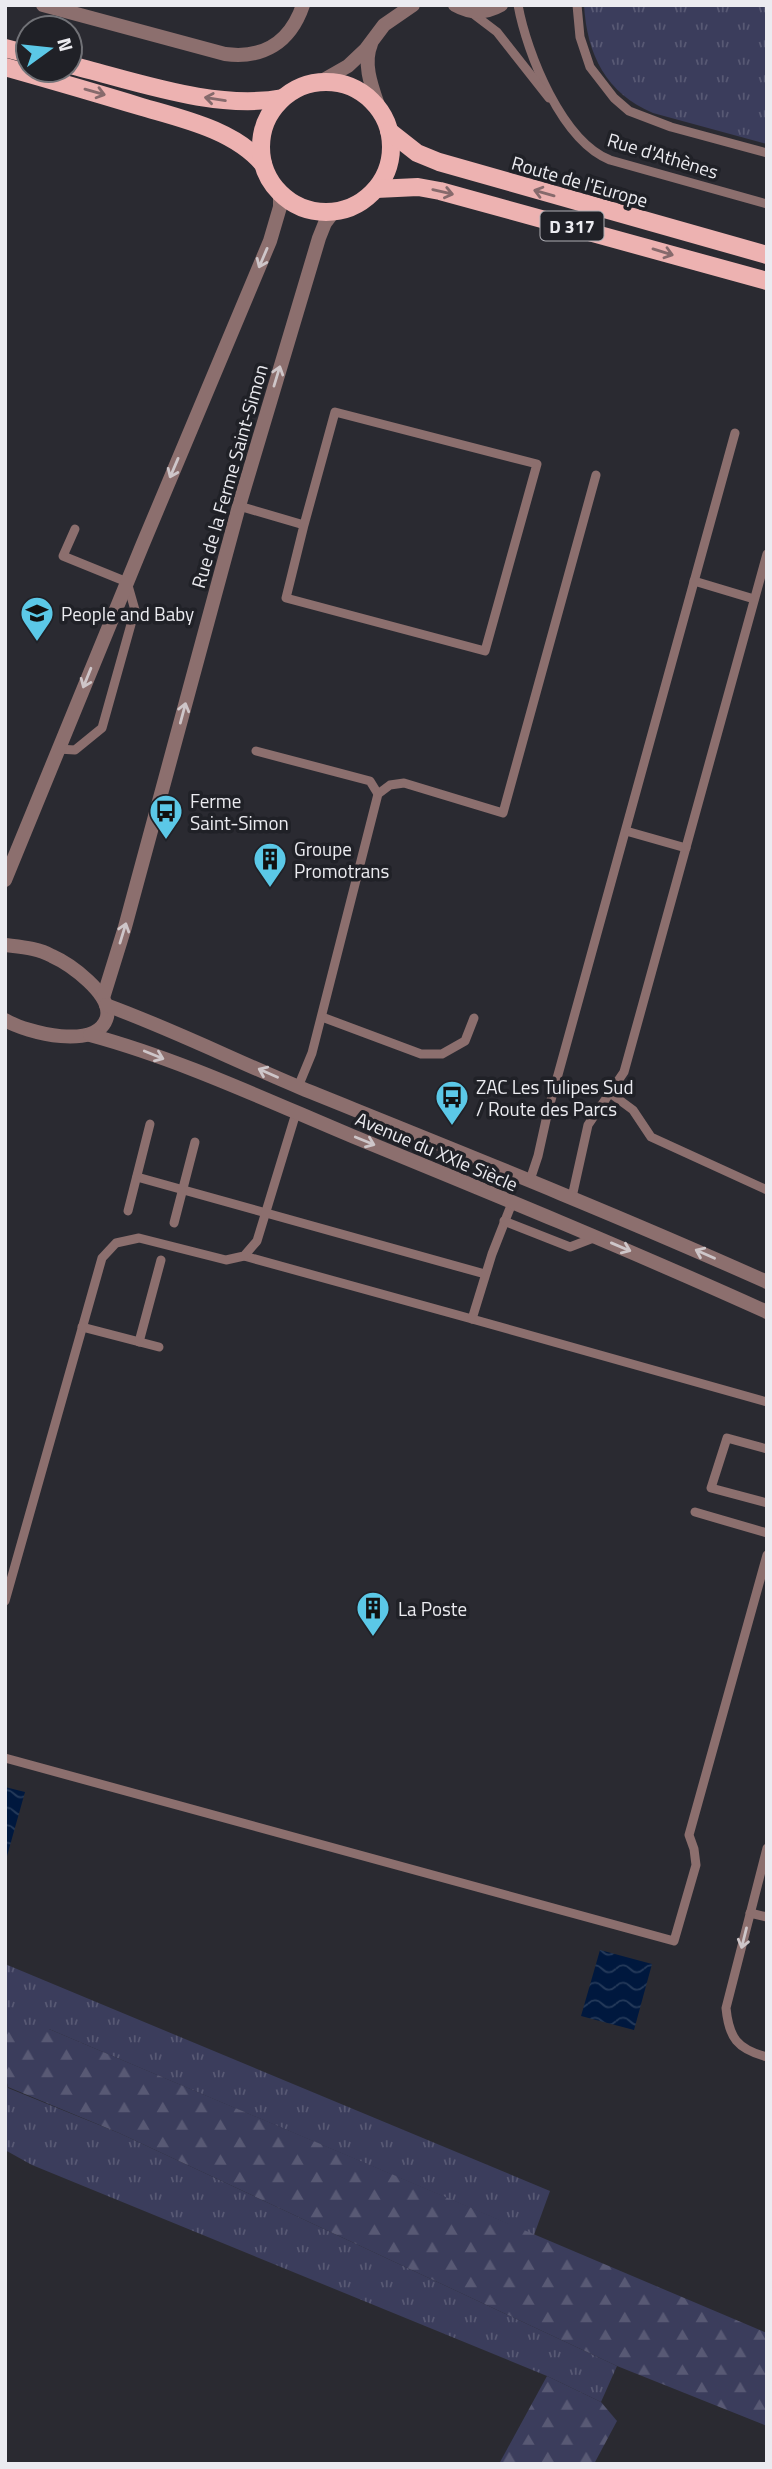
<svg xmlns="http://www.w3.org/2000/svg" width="772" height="2469" viewBox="0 0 772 2469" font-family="'Titillium Web',sans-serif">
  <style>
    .grass { fill: url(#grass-tufts) }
    .forest { fill: url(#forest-firs) }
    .water { fill: url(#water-waves) }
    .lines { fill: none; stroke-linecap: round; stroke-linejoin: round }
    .lane { stroke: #8c6f6e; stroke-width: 9 }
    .street { stroke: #8c6f6e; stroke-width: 14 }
    .primary { stroke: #edb2b1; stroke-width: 18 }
    .oneway { stroke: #866a6c }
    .oneway2 { stroke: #cec6c9 }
    .labels { text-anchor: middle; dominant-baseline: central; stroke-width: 7; stroke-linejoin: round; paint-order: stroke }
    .shield { fill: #202127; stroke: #aeaeb4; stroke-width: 2 }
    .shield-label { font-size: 18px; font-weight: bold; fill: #ebebf0 }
    .street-label { font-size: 19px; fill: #ebebf0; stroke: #202127 }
    .poi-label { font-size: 19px; fill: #ebebf0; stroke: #202127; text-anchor: start }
  </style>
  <defs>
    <pattern id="grass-tufts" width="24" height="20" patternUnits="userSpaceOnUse" patternTransform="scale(1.75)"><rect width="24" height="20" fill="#3b3d5c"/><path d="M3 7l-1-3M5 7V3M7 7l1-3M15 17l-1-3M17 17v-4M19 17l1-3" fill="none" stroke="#585974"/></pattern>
    <pattern id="forest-firs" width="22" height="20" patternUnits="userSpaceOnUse" patternTransform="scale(1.75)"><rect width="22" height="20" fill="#3b3d5c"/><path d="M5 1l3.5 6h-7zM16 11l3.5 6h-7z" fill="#585974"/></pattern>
    <pattern id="water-waves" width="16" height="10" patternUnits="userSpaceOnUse" patternTransform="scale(1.75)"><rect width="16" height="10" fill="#00183e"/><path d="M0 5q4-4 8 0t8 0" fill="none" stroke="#253a5a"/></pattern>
  </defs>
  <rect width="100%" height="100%" fill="#2a2a31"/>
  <!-- grass -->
  <g class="grass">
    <path d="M584,5h183v139l-114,-31c-47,-20 -66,-58 -69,-108z"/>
    <path d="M5,1964l545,227 -16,44 -485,-206h-44z"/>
    <path d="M5,2075l3,13 111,45 498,233 -16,36 -54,-26 -515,-211 -27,-15z"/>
  </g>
  <!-- forest -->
  <g class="forest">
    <path d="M5,2029h44l718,304v93l-150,-60 -498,-233 -111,-46 -3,-12z"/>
    <path d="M547,2376l54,26 16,19 -23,43h-95z"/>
  </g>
  <!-- water -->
  <g class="water">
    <path d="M5,1787l20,5 -18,64 -2,-1z"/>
    <path d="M600,1950l52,14 -18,66 -53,-14z"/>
  </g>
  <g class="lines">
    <!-- lane -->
    <g class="lane">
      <path d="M518,5c9,49 44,136 92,155l157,44"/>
      <path d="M577,5l3,32 10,30 24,31 15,13 42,16 96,26"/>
      <path d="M472,13l25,19 52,66"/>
      <path d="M239,506l65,19 31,-113 202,52 -52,187 -199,-53 18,-73"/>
      <path d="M694,581l60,18"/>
      <path d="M58,749l17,1 27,-22 33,-118 -8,-28 -64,-26 12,-27"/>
      <path d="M256,751l114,30 8,13"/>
      <path d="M626,831l60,17"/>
      <path d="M322,1017l99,37h21l23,-13 9,-23"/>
      <path d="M298,1087l14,-34 66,-259 12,-9 14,-2 99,30 93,-338"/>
      <path d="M610,1093l23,17 18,27 116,53"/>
      <path d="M137,1177l348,97"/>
      <path d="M530,1180l8,-24 10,-45 187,-678"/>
      <path d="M572,1197l16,-72 36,-53 143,-518"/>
      <path d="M512,1203l-20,51 -20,65 295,83"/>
      <path d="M128,1211l22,-87"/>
      <path d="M504,1221l66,26 26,-10"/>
      <path d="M174,1223l21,-81"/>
      <path d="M244,1256l228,63"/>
      <path d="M82,1327l77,20"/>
      <path d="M139,1342l22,-82"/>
      <path d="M767,1449l-40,-11 -16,50 56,15"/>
      <path d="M695,1512l72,21"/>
      <path d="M5,1601l97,-343 14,-15 23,-5 87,22 18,-4 13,-15 39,-128"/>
      <path d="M5,1758l669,183 22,-76 -2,-16 -5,-14 78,-280"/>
      <path d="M767,1848l-41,160c3,30 11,41 41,49"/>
      <path d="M750,1913l17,4"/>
    </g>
    <!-- street -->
    <g class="street">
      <path d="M43,5l182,49c38,5 65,-11 78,-49"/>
      <path d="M455,5c16,9 30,9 46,0"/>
      <path d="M371,44c-9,21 2,46 9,67"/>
      <path d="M320,82l28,-16 18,-17 18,-24 29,-20"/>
      <path d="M5,880l137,-334 128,-305 10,-34v-14"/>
      <path d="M5,945c16,2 33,3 47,11 18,8 60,38 55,61 -9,34 -80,16 -102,3"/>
      <path d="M103,998l22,-71 114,-421 80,-268 6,-15 9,-12"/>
      <path d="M106,1005c66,24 130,56 195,83 156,63 312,125 466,194"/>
      <path d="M90,1035c89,24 176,65 262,101 139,57 278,114 415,176"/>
    </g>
    <!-- primary -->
    <g class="primary">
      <path d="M5,48l23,6"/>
      <path d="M70,65c65,16 146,46 213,33"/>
      <path d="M5,67c46,13 91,26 137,40 41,12 92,23 121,57"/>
      <circle cx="326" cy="147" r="65"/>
      <path d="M389,131l28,22 22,9 328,93"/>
      <path d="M376,189l42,-2 22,4 327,90"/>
    </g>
  </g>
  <!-- one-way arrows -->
  <defs><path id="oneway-shaft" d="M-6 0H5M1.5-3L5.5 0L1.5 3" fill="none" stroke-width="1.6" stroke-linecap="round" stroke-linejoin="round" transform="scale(1.75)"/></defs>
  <g class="oneway">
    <use href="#oneway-shaft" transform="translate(95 92) rotate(16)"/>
    <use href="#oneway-shaft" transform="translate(215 99) rotate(-171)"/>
    <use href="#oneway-shaft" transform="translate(443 192) rotate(13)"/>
    <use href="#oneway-shaft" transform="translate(544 193) rotate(-164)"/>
    <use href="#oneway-shaft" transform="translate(663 252) rotate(17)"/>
  </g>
  <g class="oneway2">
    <use href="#oneway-shaft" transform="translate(263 258) rotate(113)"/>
    <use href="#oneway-shaft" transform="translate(277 376) rotate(-73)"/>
    <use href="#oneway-shaft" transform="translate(174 468) rotate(113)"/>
    <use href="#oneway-shaft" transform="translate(87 678) rotate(112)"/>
    <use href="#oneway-shaft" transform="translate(183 713) rotate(-75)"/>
    <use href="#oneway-shaft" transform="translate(123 933) rotate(-73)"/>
    <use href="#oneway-shaft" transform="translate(154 1055) rotate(22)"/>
    <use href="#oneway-shaft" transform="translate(268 1073) rotate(-156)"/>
    <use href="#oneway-shaft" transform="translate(365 1141) rotate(22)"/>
    <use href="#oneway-shaft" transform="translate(621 1247) rotate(23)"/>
    <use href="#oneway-shaft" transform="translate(705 1254) rotate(-156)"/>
    <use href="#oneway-shaft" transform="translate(744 1938) rotate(104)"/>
  </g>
  <!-- icons -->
  <defs>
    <symbol id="school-pin" viewBox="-11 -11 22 30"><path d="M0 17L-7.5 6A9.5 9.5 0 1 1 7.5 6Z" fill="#5bc8e7" stroke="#202127"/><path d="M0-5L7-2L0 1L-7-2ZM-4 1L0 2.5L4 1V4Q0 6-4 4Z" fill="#111"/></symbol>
    <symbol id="bus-pin" viewBox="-11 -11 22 30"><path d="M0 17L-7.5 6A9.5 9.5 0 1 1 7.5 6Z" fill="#5bc8e7" stroke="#202127"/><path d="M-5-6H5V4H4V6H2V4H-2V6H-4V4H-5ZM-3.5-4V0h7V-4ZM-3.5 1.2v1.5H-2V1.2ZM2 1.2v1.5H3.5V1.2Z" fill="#111"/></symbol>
    <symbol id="building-pin" viewBox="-11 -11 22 30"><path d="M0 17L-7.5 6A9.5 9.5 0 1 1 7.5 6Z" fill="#5bc8e7" stroke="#202127"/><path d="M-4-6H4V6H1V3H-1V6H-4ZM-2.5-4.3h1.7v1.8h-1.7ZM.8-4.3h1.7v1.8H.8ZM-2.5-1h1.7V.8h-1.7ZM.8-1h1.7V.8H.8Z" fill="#111"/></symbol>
  </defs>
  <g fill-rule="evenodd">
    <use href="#school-pin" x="18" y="594" width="38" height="52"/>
    <use href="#bus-pin" x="147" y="792" width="38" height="52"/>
    <use href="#building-pin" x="251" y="840" width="38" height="52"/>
    <use href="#bus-pin" x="433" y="1078" width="38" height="52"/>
    <use href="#building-pin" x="354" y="1589" width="38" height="52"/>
  </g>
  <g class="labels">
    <!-- shield labels -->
    <rect class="shield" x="540.5" y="211.5" width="63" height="29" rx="5"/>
    <g class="shield-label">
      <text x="572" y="226">D 317</text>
    </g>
    <!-- street labels -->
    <g class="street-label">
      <text transform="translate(663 155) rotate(17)">Rue d'Athènes</text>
      <text transform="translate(580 181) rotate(16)">Route de l'Europe</text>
      <text transform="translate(229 476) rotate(-74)">Rue de la Ferme Saint-Simon</text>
      <text transform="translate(437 1151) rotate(23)">Avenue du XXIe Siècle</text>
    </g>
    <!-- poi labels -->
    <g class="poi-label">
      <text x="61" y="613">People and Baby</text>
      <text x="190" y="800">Ferme<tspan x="190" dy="22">Saint-Simon</tspan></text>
      <text x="294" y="848">Groupe<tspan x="294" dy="22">Promotrans</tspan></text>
      <text x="476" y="1086">ZAC Les Tulipes Sud<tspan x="476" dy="22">/ Route des Parcs</tspan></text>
      <text x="398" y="1608">La Poste</text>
    </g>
  </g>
  <!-- border -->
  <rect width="772" height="2469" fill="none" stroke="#ebebf0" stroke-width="14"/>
  <!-- north arrow -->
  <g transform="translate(49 49) rotate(75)"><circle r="33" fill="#202127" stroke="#717277" stroke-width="2"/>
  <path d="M0-5L12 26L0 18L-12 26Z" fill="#5bc8e7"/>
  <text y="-10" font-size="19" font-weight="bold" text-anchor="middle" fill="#ebebf0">N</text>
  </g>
</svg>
